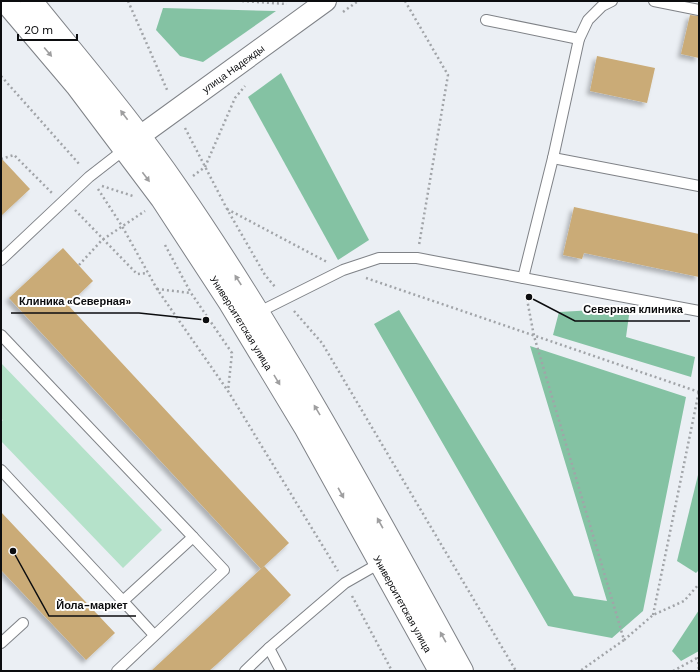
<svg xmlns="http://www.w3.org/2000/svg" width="700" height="672" viewBox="0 0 700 672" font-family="'DM Sans',sans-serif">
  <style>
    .green { fill: #b5e2ca }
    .forest { fill: #84c2a3 }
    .building { fill: #caab77; filter: url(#shadow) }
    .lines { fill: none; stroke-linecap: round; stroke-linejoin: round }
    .service-casing { stroke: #7f8287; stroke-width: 12 }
    .minor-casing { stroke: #7f8287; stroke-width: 22 }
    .secondary-casing { stroke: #7f8287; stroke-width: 24 }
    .path { stroke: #a1a4a8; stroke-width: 2.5; stroke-dasharray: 2 3; stroke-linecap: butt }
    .service { stroke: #fff; stroke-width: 10 }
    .minor { stroke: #fff; stroke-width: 20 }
    .secondary { stroke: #fff; stroke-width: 22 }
    .oneway { fill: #9e9e9f }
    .labels { text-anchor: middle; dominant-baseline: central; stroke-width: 4; stroke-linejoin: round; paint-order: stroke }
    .street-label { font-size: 10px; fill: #0c0d0f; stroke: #fff }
    .leader { fill: none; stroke: #0c0d0f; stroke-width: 1.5 }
    .callout-dot { fill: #0c0d0f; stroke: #fff; stroke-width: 1.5 }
    .callout-label { font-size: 11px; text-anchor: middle; font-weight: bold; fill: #0c0d0f; stroke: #fff; stroke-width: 4; stroke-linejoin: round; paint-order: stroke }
  </style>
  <defs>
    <filter id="shadow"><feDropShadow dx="-3.5" dy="3.5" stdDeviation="2" flood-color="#0004"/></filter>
  </defs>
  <rect width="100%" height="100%" fill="#ebeff4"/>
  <!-- green -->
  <path class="green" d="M1,363l161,167 -39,38 -122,-127v-19l2,-2 -2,-1z"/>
  <!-- forest -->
  <g class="forest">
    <path d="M163,8l113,3 -73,51 -23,-6 -24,-26z"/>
    <path d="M281,73l88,167 -31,20 -90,-163z"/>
    <path d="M630,308l-4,29 69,20 -4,20 -138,-42 6,-23z"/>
    <path d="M399,310l175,286 33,5 -77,-255 156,51 -43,214 -31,27 -64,-12 -174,-302z"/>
    <path d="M699,471v99l-3,3 -19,-12z"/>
    <path d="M699,610v41l-18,10 -9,-10z"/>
  </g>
  <!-- building -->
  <g class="building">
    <path d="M690,15l9,1v42l-18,-4z"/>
    <path d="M597,56l58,12 -8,35 -57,-12z"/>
    <path d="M1,158l29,31 -29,27z"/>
    <path d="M574,207l125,27v43l-115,-24 -2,6 -19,-4z"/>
    <path d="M63,248l30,33 -25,24 221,238 -28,26 -252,-271z"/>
    <path d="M1,512l114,121 -29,27 -85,-90z"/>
    <path d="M264,566l27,29 -74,69 -8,7h-58z"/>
  </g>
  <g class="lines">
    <defs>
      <g id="service">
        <path d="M654,1l45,9"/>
        <path d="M486,20l93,19"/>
        <path d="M553,158l146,28"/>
        <path d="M1,260l88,-83 36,-28"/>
        <path d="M523,278l30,-120 26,-119 9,-19 14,-14 10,-5"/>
        <path d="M259,312l84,-42 36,-12h38l282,53"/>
        <path d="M1,335l192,202 -70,64 -122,-131"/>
        <path d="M123,601l31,34"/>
        <path d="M1,643l22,-20"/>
        <path d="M117,671l107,-101 -31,-33"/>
        <path d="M245,671l24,-23"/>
        <path d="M281,671l-12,-23 76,-65 35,-20"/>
      </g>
      <g id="minor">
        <path id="s1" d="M140,136l186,-135"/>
      </g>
      <g id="secondary">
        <path id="s2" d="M5,1l72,85 85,113 68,104 75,124 135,244"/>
        <path d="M31,1c50,62 101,121 146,187 106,154 195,319 285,483"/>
      </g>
    </defs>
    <!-- service casing -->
    <use href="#service" class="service-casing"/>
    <!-- minor casing -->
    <use href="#minor" class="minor-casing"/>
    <!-- secondary casing -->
    <use href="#secondary" class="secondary-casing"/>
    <!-- path -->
    <g class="path">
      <path d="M128,1l40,91"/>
      <path d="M242,1l45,3"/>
      <path d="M405,1l43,74 -29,170"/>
      <path d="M343,12l15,-11"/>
      <path d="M1,76l79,89"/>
      <path d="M185,128l42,81 38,66 11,13"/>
      <path d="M1,159l13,-4 38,38"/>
      <path d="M193,176l12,-9 30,-69 10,-12"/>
      <path d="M102,186l31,10"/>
      <path d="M98,189l24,37 35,63 71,102 110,180"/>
      <path d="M227,209l100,53"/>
      <path d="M75,210l62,64 11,-1"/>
      <path d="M165,245l26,48"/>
      <path d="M79,265l23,-25 43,-29"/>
      <path d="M366,278l333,114"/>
      <path d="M157,289l34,4 41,60 -4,38"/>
      <path d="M526,294l8,42 90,304 -44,31"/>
      <path d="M294,311l28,32 194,328"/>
      <path d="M352,596l40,75"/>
      <path d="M653,615l46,-224"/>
      <path d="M624,640l29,-25 31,-14 15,-17"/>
      <path d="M698,657l1,14"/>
      <path d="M673,671l26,-14"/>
    </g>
    <!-- service -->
    <use href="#service" class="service"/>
    <!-- minor -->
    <use href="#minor" class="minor"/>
    <!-- secondary -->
    <use href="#secondary" class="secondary"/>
  </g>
  <!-- one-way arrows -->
  <defs><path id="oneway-solid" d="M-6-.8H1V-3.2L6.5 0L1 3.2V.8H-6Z"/></defs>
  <g class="oneway">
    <use href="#oneway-solid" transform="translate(48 52) rotate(50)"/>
    <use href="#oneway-solid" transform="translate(124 115) rotate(-127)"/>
    <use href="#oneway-solid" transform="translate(146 177) rotate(53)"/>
    <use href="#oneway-solid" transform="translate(238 280) rotate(-123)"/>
    <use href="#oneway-solid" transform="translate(277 380) rotate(59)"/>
    <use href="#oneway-solid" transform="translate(317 410) rotate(-121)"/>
    <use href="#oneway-solid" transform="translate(341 493) rotate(61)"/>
    <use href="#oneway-solid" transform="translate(380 523) rotate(-119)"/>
    <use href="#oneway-solid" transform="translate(443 637) rotate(-119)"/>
  </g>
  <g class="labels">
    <!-- street labels -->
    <g class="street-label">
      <text stroke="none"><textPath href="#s1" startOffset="115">улица Надежды</textPath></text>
      <text stroke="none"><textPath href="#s2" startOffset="400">Университетская улица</textPath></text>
      <text stroke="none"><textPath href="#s2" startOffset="724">Университетская улица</textPath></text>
    </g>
  </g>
  <!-- callouts -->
  <path class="leader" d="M206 320L139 313H11M529 297L575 321H690M13 551L49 616H136"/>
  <g class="callout-dot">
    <circle cx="206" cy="320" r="4"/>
    <circle cx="529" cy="297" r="4"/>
    <circle cx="13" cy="551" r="4"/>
  </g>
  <g class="callout-label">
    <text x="75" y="305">Клиника «Северная»</text>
    <text x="633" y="313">Северная клиника</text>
    <text x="92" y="609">Йола-маркет</text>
  </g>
  <!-- border -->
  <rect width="700" height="672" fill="none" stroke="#0c0d0f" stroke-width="4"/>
  <!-- scale -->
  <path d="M18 34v6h59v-6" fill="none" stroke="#0c0d0f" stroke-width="2"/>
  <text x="24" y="34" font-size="12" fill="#0c0d0f" stroke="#ffffff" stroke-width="3" paint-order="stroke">20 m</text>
</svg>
